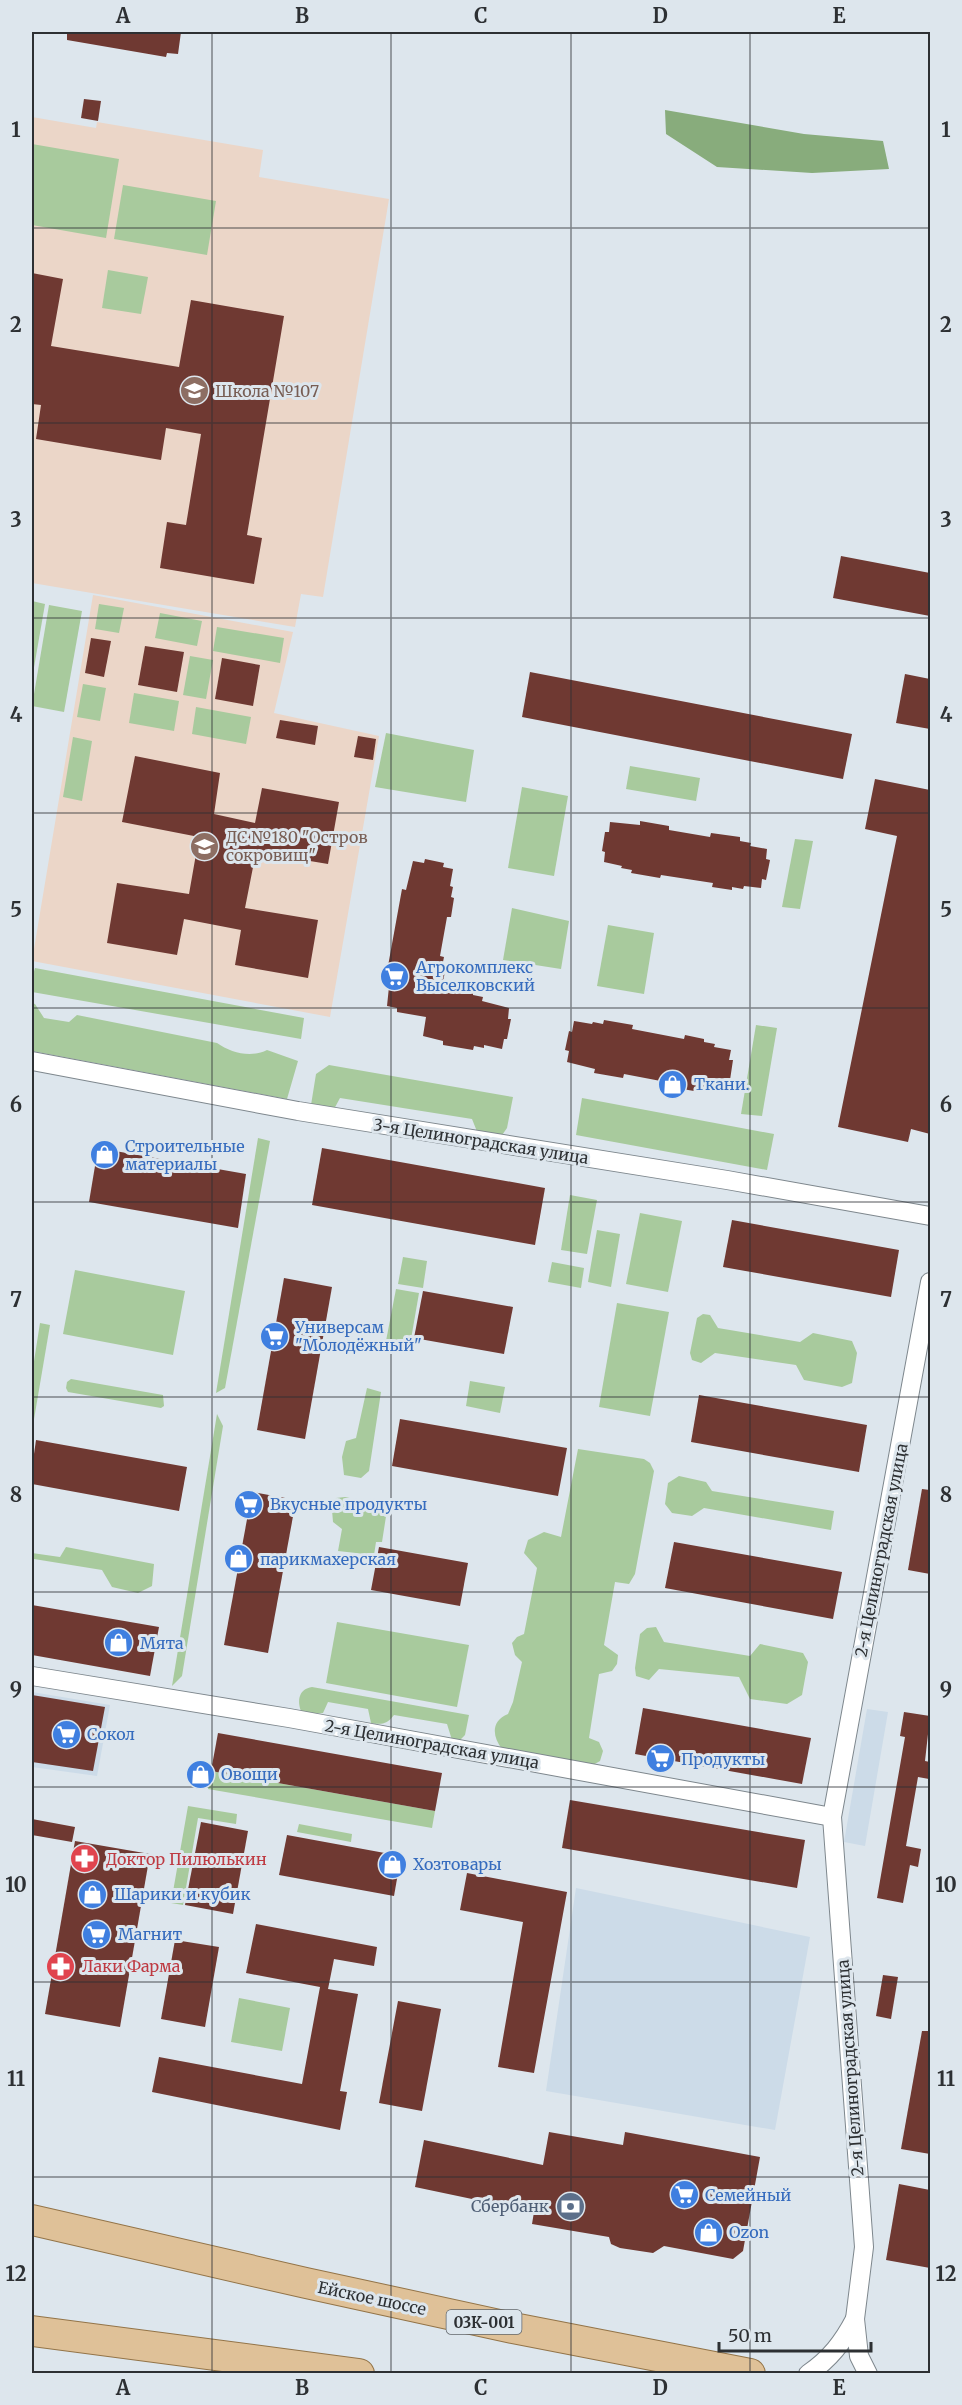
<svg xmlns="http://www.w3.org/2000/svg" width="962" height="2405" viewBox="0 0 962 2405" font-family="Merriweather,serif">
  <style>
    .built { fill: #ccdbe8 }
    .education { fill: #ebd6c8 }
    .green { fill: #a8ca9d }
    .forest { fill: #88ac7c }
    .building { fill: #6f3932 }
    .lines { fill: none; stroke-linecap: round; stroke-linejoin: round }
    .street-casing { stroke: #7e878d; stroke-width: 20 }
    .primary-casing { stroke: #937448; stroke-width: 32 }
    .street { stroke: #fff; stroke-width: 18 }
    .primary { stroke: #dfc198; stroke-width: 30 }
    .grid { fill: none; stroke: #2d3033; stroke-width: 1.5; stroke-opacity: 0.55 }
    .labels { text-anchor: middle; dominant-baseline: central; stroke-width: 6; stroke-linejoin: round; paint-order: stroke }
    .shield { fill: #dde6ed; stroke: #62676b; stroke-width: 1.5 }
    .shield-label { font-size: 15px; font-weight: bold; fill: #2d3033 }
    .education-label { font-size: 16px; fill: #785e54; stroke: #dde6ed; text-anchor: start }
    .shop-label { font-size: 16px; fill: #366cbe; stroke: #dde6ed; text-anchor: start }
    .street-label { font-size: 16px; fill: #2d3033; stroke: #dde6ed }
    .health-label { font-size: 16px; fill: #be3a42; stroke: #dde6ed; text-anchor: start }
    .service-label { font-size: 16px; fill: #4e5e75; stroke: #dde6ed; text-anchor: end }
    .neatline { fill: none; stroke: #2d3033; stroke-width: 2 }
    .grid-label { font-size: 20px; text-anchor: middle; font-weight: bold; fill: #2d3033 }
  </style>
  <rect width="100%" height="100%" fill="#dde6ed"/>
  <!-- built -->
  <g class="built">
    <path d="M32,1692l78,13 -13,71 -65,-9z"/>
    <path d="M867,1709l21,3 -23,134 -21,-4z"/>
    <path d="M576,1888l234,49 -35,193 -229,-39z"/>
  </g>
  <!-- education -->
  <g class="education">
    <path d="M32,117l64,11 1,-6 166,28 -4,27 130,22 -66,398 -22,-3 -6,33 -263,-44z"/>
    <path d="M93,595l200,37 -19,81 105,23 -49,281 -298,-56z"/>
  </g>
  <!-- green -->
  <g class="green">
    <path d="M32,144l87,15 -13,79 -74,-13z"/>
    <path d="M123,185l93,16 -9,54 -93,-16z"/>
    <path d="M108,270l40,7 -7,37 -39,-6z"/>
    <path d="M32,601l13,3 -13,75z"/>
    <path d="M99,604l25,4 -5,25 -24,-4z"/>
    <path d="M49,605l33,6 -18,101 -32,-6z"/>
    <path d="M160,613l42,8 -5,25 -42,-8z"/>
    <path d="M217,627l67,11 -4,25 -67,-12z"/>
    <path d="M190,656l23,4 -7,39 -23,-4z"/>
    <path d="M83,684l23,4 -6,33 -23,-4z"/>
    <path d="M134,693l45,8 -5,30 -45,-8z"/>
    <path d="M196,707l55,10 -5,27 -54,-10z"/>
    <path d="M386,733l88,17 -8,52 -91,-15z"/>
    <path d="M73,737l19,4 -10,60 -19,-4z"/>
    <path d="M630,766l70,12 -4,23 -70,-12z"/>
    <path d="M522,787l46,9 -14,80 -46,-8z"/>
    <path d="M795,839l18,2 -13,68 -18,-2z"/>
    <path d="M512,908l57,13 -8,48 -58,-9z"/>
    <path d="M608,925l46,8 -10,61 -47,-8z"/>
    <path d="M35,968l269,50 -3,21 -269,-47v-14z"/>
    <path d="M32,1003l3,1 9,14 25,4 8,-7 140,28c14,10 34,15 50,7l31,11 -11,38 -255,-48z"/>
    <path d="M756,1025l21,3 -15,88 -21,-2z"/>
    <path d="M329,1065l184,32 -6,31 -7,10 -22,-4 -6,-15 -132,-21 -7,13 -22,-6 5,-31z"/>
    <path d="M582,1098l192,36 -7,36 -191,-35z"/>
    <path d="M258,1138l12,3 -45,247 -9,5z"/>
    <path d="M570,1195l27,5 -10,54 -26,-4z"/>
    <path d="M640,1213l42,8 -14,71 -42,-8z"/>
    <path d="M597,1230l23,4 -9,53 -23,-5z"/>
    <path d="M403,1257l24,4 -4,27 -25,-4z"/>
    <path d="M552,1262l32,6 -3,20 -33,-6z"/>
    <path d="M75,1270l110,21 -12,64 -110,-21z"/>
    <path d="M396,1289l23,4 -9,52 -24,-4z"/>
    <path d="M617,1303l52,9 -19,104 -51,-9z"/>
    <path d="M703,1314l7,1 8,13 82,14 13,-9 39,8 5,12 -5,30 -10,4 -38,-7 -8,-15 -81,-12 -14,10 -9,-3 -2,-7 7,-35z"/>
    <path d="M40,1323l10,2 -18,106v-57z"/>
    <path d="M71,1379l92,16 1,11 -3,2 -93,-16 -2,-4 1,-6z"/>
    <path d="M470,1381l35,6 -5,26 -34,-7z"/>
    <path d="M367,1388l14,4 -12,79 -8,7 -17,-3 -2,-18 4,-16 10,-3z"/>
    <path d="M217,1414l6,12 -41,250 -10,10z"/>
    <path d="M578,1449l66,10 6,4 4,8 -19,103 -6,10 -14,-2 -11,63 14,10 -1,9 -5,7 -13,3 -10,64 10,4 4,9 -3,10 -7,4 -91,-16c-10,-13 -11,-28 6,-35l5,-12 9,-40 -7,-7 -3,-12 5,-6 7,-3 13,-66 -13,-15 4,-13 16,-8 17,5z"/>
    <path d="M679,1476l27,6 6,9 122,20 -3,19 -127,-22 -12,8 -20,-3 -7,-9 3,-21z"/>
    <path d="M345,1497l18,4 24,9 -5,32h-6l-2,13 -36,-4 4,-22 -9,-7 -1,-12 4,-12z"/>
    <path d="M66,1547l88,17 -2,22 -14,7 -26,-6 -10,-17 -68,-11 -2,4v-10l28,4z"/>
    <path d="M337,1622l132,23 -12,62 -131,-24z"/>
    <path d="M656,1627l8,15 86,14 10,-12 43,9 5,9 -6,33 -15,9 -37,-5 -11,-22 -80,-8 -10,11 -13,-4 -1,-8 5,-34 7,-6z"/>
    <path d="M312,1687l157,28 -4,20 -6,6 -7,-1 -5,-16 -53,-9c-7,9 -12,10 -23,8l-3,-14 -40,-7 -5,11 -10,1 -12,-3c-4,-11 -2,-22 11,-24z"/>
    <path d="M211,1771l224,40 -3,17 -224,-39z"/>
    <path d="M188,1806l49,8 -1,10 -38,-6 -15,87 -12,-2z"/>
    <path d="M299,1824l53,10 -1,8 -54,-10z"/>
    <path d="M239,1998l51,10 -8,43 -51,-9z"/>
  </g>
  <!-- forest -->
  <path class="forest" d="M665,110l139,24 79,7 6,28 -77,4 -95,-6 -51,-33z"/>
  <!-- building -->
  <g class="building">
    <path d="M67,32h114l-3,22 -11,-1 -1,4 -99,-17z"/>
    <path d="M84,99l17,2 -3,20 -17,-3z"/>
    <path d="M32,273l31,6 -12,67 128,21 12,-67 93,16 -37,219 15,3 -8,46 -94,-16 7,-46 19,3 15,-91 -35,-6 -5,32 -125,-21 5,-34 -9,-1z"/>
    <path d="M841,556l89,17v43l-97,-18z"/>
    <path d="M91,638l20,3 -7,36 -19,-4z"/>
    <path d="M145,646l39,6 -7,40 -39,-7z"/>
    <path d="M222,658l38,7 -7,41 -38,-7z"/>
    <path d="M530,672l322,62 -9,45 -321,-62z"/>
    <path d="M905,674l25,5v50l-34,-6z"/>
    <path d="M280,720l38,6 -3,19 -39,-7z"/>
    <path d="M358,736l18,3 -3,21 -19,-3z"/>
    <path d="M135,756l85,17 -6,41 41,9 7,-35 77,14 -11,62 -72,-12 -11,56 73,12 -10,58 -73,-13 6,-35 -57,-11 -7,36 -70,-12 10,-60 72,11 10,-57 -77,-15z"/>
    <path d="M875,779l55,11v344l-19,-5 -3,13 -70,-15 59,-291 -32,-7z"/>
    <path d="M640,821l29,5v4l41,7 1,-4 29,4v4l11,2 -1,3 17,3 -1,10 4,1 -4,20 -4,-1 -1,9 -17,-2 -1,3 -11,-2v3l-20,-3 1,-4 -52,-8 -1,3 -29,-5 1,-3 -11,-2 1,-2 -18,-4 1,-10 -3,-1 3,-19h4l1,-10 30,3z"/>
    <path d="M425,859l19,4 -1,4 10,2 -3,17 3,1 -2,10 3,1 -3,19h-4l-7,39 4,1 -2,10h4l-4,19 31,6v3l10,2 -1,4 27,7 -1,11h3l-4,20h-3l-2,10 -18,-4v3l-10,-2 -1,4 -30,-5v-4l-20,-5 3,-19 -29,-5v-4l-10,-2 3,-29h-4l16,-88 4,1 7,-29 11,2z"/>
    <path d="M604,1020l29,5 -1,4 52,10 1,-4 19,4v3l11,2 -1,3 17,3 -2,10h4l-3,20 -4,-1 -2,11 -29,-3 -1,4 -29,-5 1,-4 -42,-8 -1,4 -29,-5 1,-4 -28,-7 2,-11 -4,-1 4,-19 3,1 2,-11 18,3 1,-2 10,2z"/>
    <path d="M98,1148l148,26 -8,54 -149,-26z"/>
    <path d="M322,1148l223,40 -10,57 -223,-40z"/>
    <path d="M732,1220l167,30 -8,47 -168,-30z"/>
    <path d="M284,1278l48,9 -27,152 -48,-9z"/>
    <path d="M423,1291l90,16 -9,47 -90,-16z"/>
    <path d="M699,1395l168,30 -8,47 -168,-30z"/>
    <path d="M400,1419l167,29 -9,48 -166,-30z"/>
    <path d="M36,1440l151,27 -8,44 -147,-27v-16z"/>
    <path d="M922,1489l8,1v84l-22,-4z"/>
    <path d="M252,1492l44,8 -28,153 -44,-8z"/>
    <path d="M674,1542l168,30 -9,47 -168,-31z"/>
    <path d="M379,1547l89,16 -8,43 -89,-16z"/>
    <path d="M32,1605l127,22 -9,49 -118,-21z"/>
    <path d="M32,1695l73,12 -12,64 -61,-9z"/>
    <path d="M643,1708l168,30 -9,46 -167,-30z"/>
    <path d="M904,1712l26,4 -5,45 5,1v9l-1,8 -11,-2 -12,69 15,3 -3,18 -8,-2 -7,38 -26,-5 28,-161 -5,-1z"/>
    <path d="M218,1733l224,40 -7,38 -224,-40z"/>
    <path d="M570,1800l235,40 -8,48 -235,-40z"/>
    <path d="M32,1819l43,8 -3,15 -40,-7z"/>
    <path d="M201,1822l47,9 -15,83 -48,-9z"/>
    <path d="M287,1835l114,21 -7,40 -115,-21z"/>
    <path d="M75,1841l75,13 -30,173 -75,-13z"/>
    <path d="M467,1873l100,19 -33,181 -36,-6 25,-145 -63,-12z"/>
    <path d="M256,1924l121,23 -3,19 -40,-7 -6,30 30,5 -18,97 7,1 -7,38 -188,-38 7,-35 143,27 18,-97 -74,-14z"/>
    <path d="M175,1940l44,7 -14,80 -44,-8z"/>
    <path d="M883,1975l15,2 -7,42 -15,-3z"/>
    <path d="M398,2001l43,8 -19,102 -43,-8z"/>
    <path d="M922,2031h8v123l-29,-5z"/>
    <path d="M549,2132l74,13 2,-13 135,25 -17,94 -10,8 -69,-13 -11,7 -33,-5 -9,-4 -2,-7 -77,-13 2,-12 -119,-25 9,-47 119,25z"/>
    <path d="M899,2184l31,6v78l-44,-8z"/>
  </g>
  <g class="lines">
    <defs>
      <g id="street">
        <path d="M32,1061l266,50 429,69 203,36"/>
        <path d="M32,1676l257,42 543,99"/>
        <path d="M808,2374c22,-15 35,-32 47,-55"/>
        <path d="M868,2374l-9,-18 -4,-37 9,-72 -32,-430 98,-535"/>
      </g>
      <g id="primary">
        <path d="M32,2220l274,63 207,45 237,46"/>
        <path d="M32,2331l327,43"/>
      </g>
    </defs>
    <!-- street casing -->
    <use href="#street" class="street-casing"/>
    <!-- primary casing -->
    <use href="#primary" class="primary-casing"/>
    <!-- street -->
    <use href="#street" class="street"/>
    <!-- primary -->
    <use href="#primary" class="primary"/>
  </g>
  <!-- grid -->
  <path class="grid" d="M212,32v2342M391,32v2342M571,32v2342M750,32v2342M32,228h898M32,423h898M32,618h898M32,813h898M32,1008h898M32,1202h898M32,1397h898M32,1592h898M32,1787h898M32,1982h898M32,2177h898"/>
  <!-- icons -->
  <defs>
    <symbol id="school-disc" viewBox="-11 -11 22 22"><circle r="9.5" fill="#8d6e63" stroke="#dde6ed"/><path d="M0-5L7-2L0 1L-7-2ZM-4 1L0 2.5L4 1V4Q0 6-4 4Z" fill="#fff"/></symbol>
    <symbol id="supermarket-disc" viewBox="-11 -11 22 22"><circle r="9.5" fill="#3f7fe0" stroke="#dde6ed"/><path d="M-6-5.5h2.5l.6 2H6L4.5 2H-2.5L-4.4-4H-6ZM-1.5 3.2a1.3 1.3 0 1 0 .1 0ZM3 3.2a1.3 1.3 0 1 0 .1 0Z" fill="#fff"/></symbol>
    <symbol id="shop-disc" viewBox="-11 -11 22 22"><circle r="9.5" fill="#3f7fe0" stroke="#dde6ed"/><path d="M-5-2.5h2.3a2.7 3.5 0 0 1 5.4 0H5L5.5 6h-11ZM-1.5-2.5h3a1.5 2.3 0 0 0-3 0Z" fill="#fff"/></symbol>
    <symbol id="pharmacy-disc" viewBox="-11 -11 22 22"><circle r="9.5" fill="#e0444e" stroke="#dde6ed"/><path d="M-2-6h4v4h4v4h-4v4h-4v-4h-4v-4h4Z" fill="#fff"/></symbol>
    <symbol id="bank-disc" viewBox="-11 -11 22 22"><circle r="9.5" fill="#5c6f8a" stroke="#dde6ed"/><path d="M-6-4H6V4H-6ZM0-2.3a2.3 2.3 0 1 0 0 4.6a2.3 2.3 0 1 0 0-4.6Z" fill="#fff"/></symbol>
  </defs>
  <g fill-rule="evenodd">
    <use href="#school-disc" x="178" y="374" width="33" height="33"/>
    <use href="#school-disc" x="188" y="830" width="33" height="33"/>
    <use href="#supermarket-disc" x="378" y="960" width="33" height="33"/>
    <use href="#shop-disc" x="656" y="1068" width="33" height="33"/>
    <use href="#shop-disc" x="88" y="1138" width="33" height="33"/>
    <use href="#supermarket-disc" x="258" y="1320" width="33" height="33"/>
    <use href="#supermarket-disc" x="232" y="1488" width="33" height="33"/>
    <use href="#shop-disc" x="222" y="1542" width="33" height="33"/>
    <use href="#shop-disc" x="102" y="1626" width="33" height="33"/>
    <use href="#supermarket-disc" x="50" y="1718" width="33" height="33"/>
    <use href="#supermarket-disc" x="644" y="1742" width="33" height="33"/>
    <use href="#shop-disc" x="184" y="1758" width="33" height="33"/>
    <use href="#pharmacy-disc" x="68" y="1842" width="33" height="33"/>
    <use href="#shop-disc" x="376" y="1848" width="33" height="33"/>
    <use href="#shop-disc" x="76" y="1878" width="33" height="33"/>
    <use href="#supermarket-disc" x="80" y="1918" width="33" height="33"/>
    <use href="#pharmacy-disc" x="44" y="1950" width="33" height="33"/>
    <use href="#supermarket-disc" x="668" y="2178" width="33" height="33"/>
    <use href="#bank-disc" x="554" y="2190" width="33" height="33"/>
    <use href="#shop-disc" x="692" y="2216" width="33" height="33"/>
  </g>
  <g class="labels">
    <!-- shield labels -->
    <rect class="shield" x="446.5" y="2310" width="75" height="24" rx="4.5"/>
    <g class="shield-label">
      <text x="484" y="2322">03К-001</text>
    </g>
    <!-- education labels -->
    <g class="education-label">
      <text x="215" y="391">Школа №107</text>
      <text x="226" y="837">ДС №180 "Остров<tspan x="226" dy="18">сокровищ"</tspan></text>
    </g>
    <!-- shop labels -->
    <g class="shop-label">
      <text x="416" y="967">Агрокомплекс<tspan x="416" dy="18">Выселковский</tspan></text>
      <text x="694" y="1084">Ткани.</text>
      <text x="125" y="1146">Строительные<tspan x="125" dy="18">материалы</tspan></text>
      <text x="295" y="1327">Универсам<tspan x="295" dy="18">"Молодёжный"</tspan></text>
      <text x="270" y="1504">Вкусные продукты</text>
      <text x="260" y="1559">парикмахерская</text>
      <text x="140" y="1643">Мята</text>
      <text x="87" y="1734">Сокол</text>
      <text x="681" y="1759">Продукты</text>
      <text x="221" y="1774">Овощи</text>
      <text x="413" y="1864">Хозтовары</text>
      <text x="114" y="1894">Шарики и кубик</text>
      <text x="118" y="1934">Магнит</text>
      <text x="705" y="2195">Семейный</text>
      <text x="729" y="2232">Ozon</text>
    </g>
    <!-- street labels -->
    <g class="street-label">
      <text transform="translate(481 1141) rotate(9)">3-я Целиноградская улица</text>
      <text transform="translate(881 1550) rotate(-79)">2-я Целиноградская улица</text>
      <text transform="translate(432 1744) rotate(10)">2-я Целиноградская улица</text>
      <text transform="translate(850 2068) rotate(-94)">2-я Целиноградская улица</text>
      <text transform="translate(372 2298) rotate(12)">Ейское шоссе</text>
    </g>
    <!-- health labels -->
    <g class="health-label">
      <text x="106" y="1859">Доктор Пилюлькин</text>
      <text x="82" y="1966">Лаки Фарма</text>
    </g>
    <!-- service labels -->
    <g class="service-label">
      <text x="549" y="2206">Сбербанк</text>
    </g>
  </g>
  <!-- border -->
  <rect width="962" height="2405" fill="none" stroke="#dde6ed" stroke-width="66"/>
  <!-- scale -->
  <path d="M719 2342v9h152v-9" fill="none" stroke="#2d3033" stroke-width="3"/>
  <text x="728" y="2342" font-size="18" fill="#2d3033" stroke="#dde6ed" stroke-width="4.5" paint-order="stroke">50 m</text>
  <rect x="33" y="33" width="896" height="2339" class="neatline"/>
  <g class="grid-label">
    <text x="123" y="23">A</text>
    <text x="302" y="23">B</text>
    <text x="481" y="23">C</text>
    <text x="660" y="23">D</text>
    <text x="839" y="23">E</text>
    <text x="16" y="137">1</text>
    <text x="946" y="137">1</text>
    <text x="16" y="332">2</text>
    <text x="946" y="332">2</text>
    <text x="16" y="527">3</text>
    <text x="946" y="527">3</text>
    <text x="16" y="722">4</text>
    <text x="946" y="722">4</text>
    <text x="16" y="917">5</text>
    <text x="946" y="917">5</text>
    <text x="16" y="1112">6</text>
    <text x="946" y="1112">6</text>
    <text x="16" y="1307">7</text>
    <text x="946" y="1307">7</text>
    <text x="16" y="1502">8</text>
    <text x="946" y="1502">8</text>
    <text x="16" y="1697">9</text>
    <text x="946" y="1697">9</text>
    <text x="16" y="1892">10</text>
    <text x="946" y="1892">10</text>
    <text x="16" y="2086">11</text>
    <text x="946" y="2086">11</text>
    <text x="16" y="2281">12</text>
    <text x="946" y="2281">12</text>
    <text x="123" y="2395">A</text>
    <text x="302" y="2395">B</text>
    <text x="481" y="2395">C</text>
    <text x="660" y="2395">D</text>
    <text x="839" y="2395">E</text>
  </g>
</svg>
